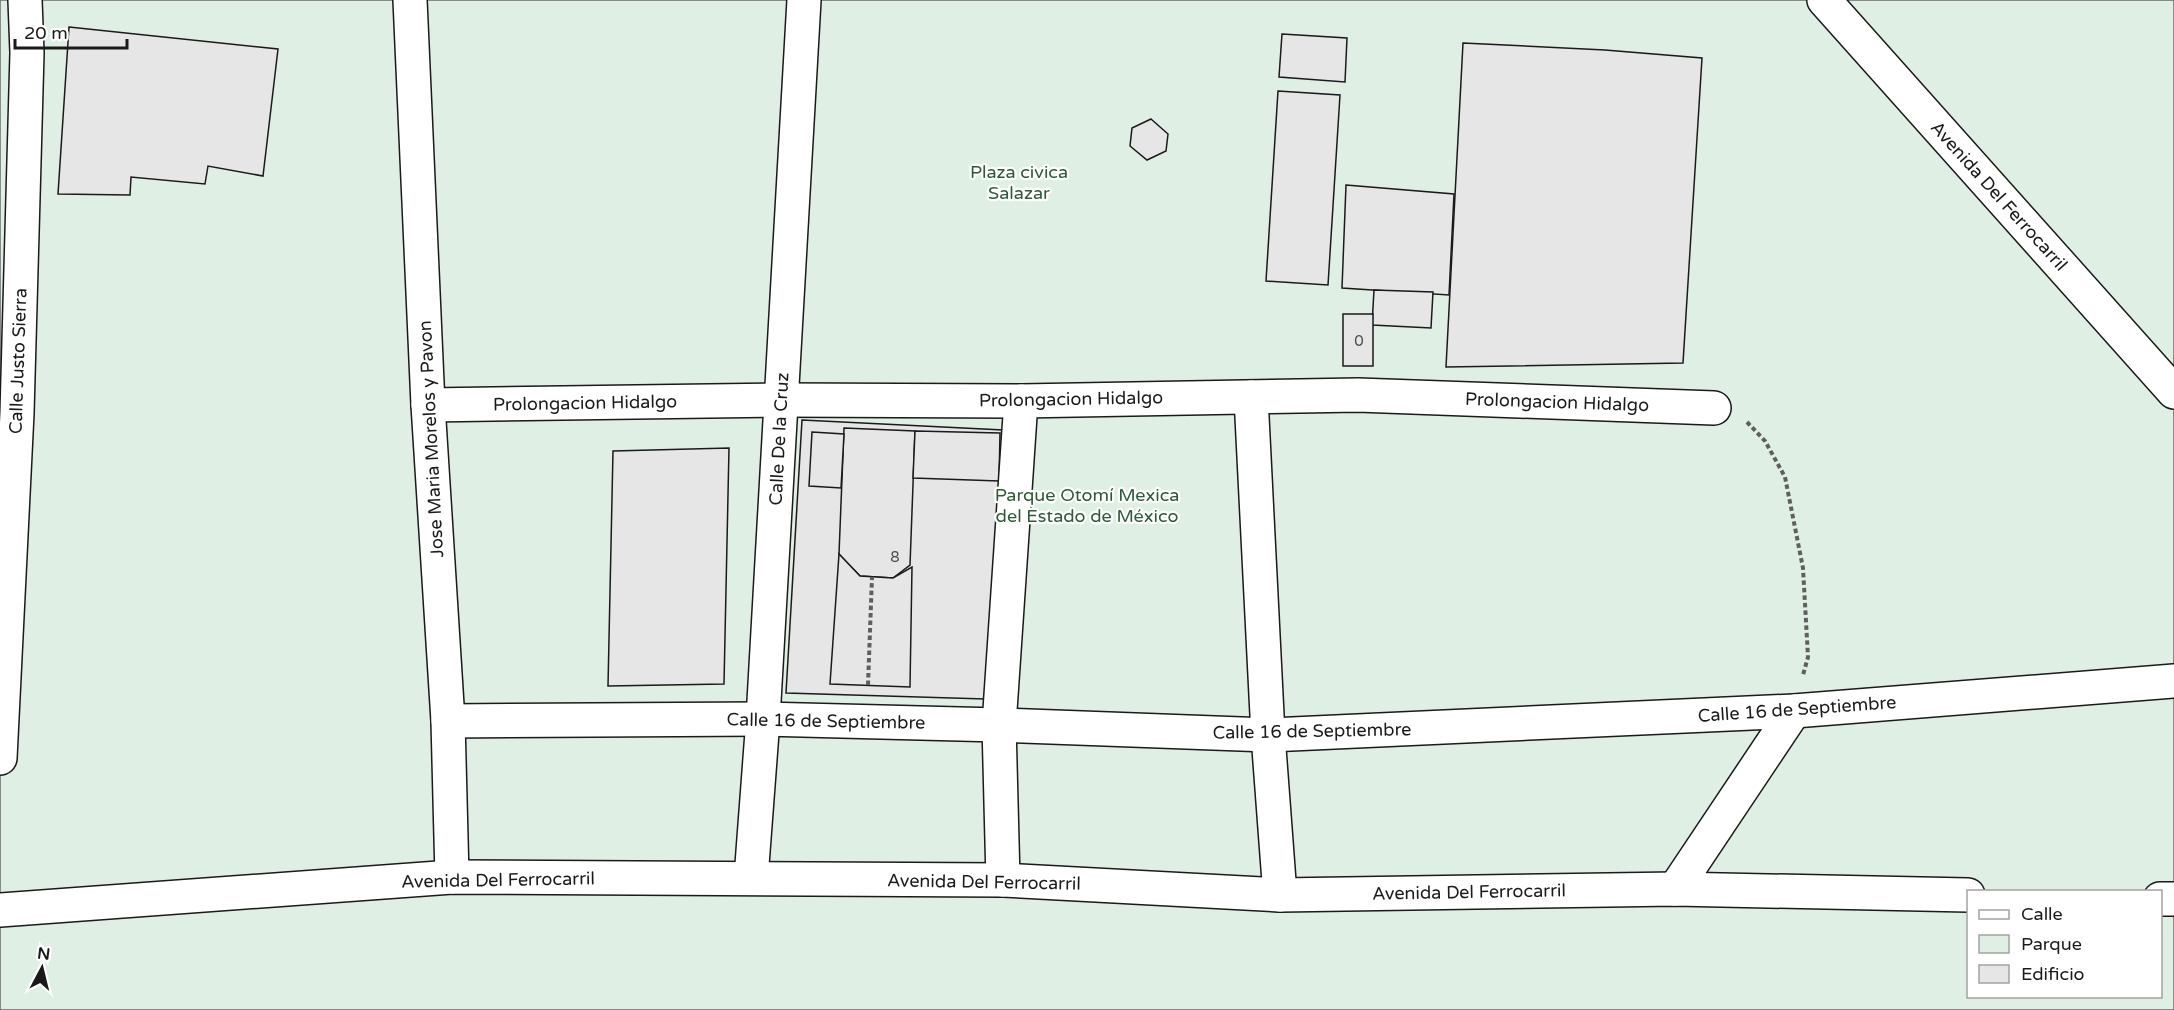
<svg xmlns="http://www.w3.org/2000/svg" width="2174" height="1010" viewBox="0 0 2174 1010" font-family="'Varela Round',sans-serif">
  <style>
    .green { fill: #e0efe3; stroke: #6a6a6a; stroke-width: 1.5; fill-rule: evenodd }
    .building { fill: #e6e6e6; stroke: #1a1a1a; stroke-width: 1.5 }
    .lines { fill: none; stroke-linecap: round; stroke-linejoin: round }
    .minor-casing { stroke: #1a1a1a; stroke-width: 36 }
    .path { stroke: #5f5f5f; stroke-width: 4; stroke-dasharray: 4.5 3; stroke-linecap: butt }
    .minor { stroke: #fff; stroke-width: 33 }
    .labels { text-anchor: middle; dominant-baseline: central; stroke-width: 4.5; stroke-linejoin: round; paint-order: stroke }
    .number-label { font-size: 15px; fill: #4d4d4d }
    .park-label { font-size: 18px; fill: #2b5a34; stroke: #fff }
    .street-label { font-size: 18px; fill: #1a1a1a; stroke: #fff }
  </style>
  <rect width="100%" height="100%" fill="#fff"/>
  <!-- green -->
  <path class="green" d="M0,0h2174v1010h-2174zM1968,892h192v104h-192z"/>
  <!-- building -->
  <g class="building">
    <path d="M69,27l209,22 -15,127 -55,-10 -3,18 -74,-7 -1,18 -72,-1z"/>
    <path d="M1282,34l65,4 -2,44 -66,-5z"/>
    <path d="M1463,43l142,7 97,8 -19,305 -237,4z"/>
    <path d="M1278,91l62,4 -12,190 -62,-4z"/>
    <path d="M1151,119l17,15 -2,17 -19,9 -17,-14 2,-18z"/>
    <path d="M1346,185l108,9 -5,101 -107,-7z"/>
    <path d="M1374,290l59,2 -2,36 -59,-3z"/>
    <rect x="1343" y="314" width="30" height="52"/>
    <path d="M802,420l201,10 -18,269 -199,-6z"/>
    <path d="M844,428l71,3 -5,134 -17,13 -33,-2 -21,-22z"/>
    <path d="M915,431l85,2 -1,48 -86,-3z"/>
    <path d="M812,432l32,2 -3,54 -32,-2z"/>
    <path d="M729,448l-5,236 -116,2 5,-235z"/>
    <path d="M839,554l21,22 33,2 19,-11 -2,120 -80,-3z"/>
  </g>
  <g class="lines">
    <defs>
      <g id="minor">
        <path d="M410,0l18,405 20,316 4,156"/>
        <path d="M1824,0l350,392"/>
        <path d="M1251,397l17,338 12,160"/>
        <path d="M428,405l353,-5 240,1 337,-6 356,13"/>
        <path d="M448,721l315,-2 236,6 269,10 526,-24 380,-30"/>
        <path d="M0,758l17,-345 10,-360 -2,-53"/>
        <path d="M751,878l12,-159 41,-719"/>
        <path d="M1003,880l-4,-155 22,-324"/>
        <path d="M1675,889l119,-178"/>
        <path d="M2160,899h14"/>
        <path d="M0,910l452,-33 551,3 277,15 395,-6 293,6"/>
      </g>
    </defs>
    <!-- minor casing -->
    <use href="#minor" class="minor-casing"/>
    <!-- path -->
    <g class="path">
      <path d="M1747,422l18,19 20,36 18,91 5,89 -5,18"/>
      <path d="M868,685l4,-108"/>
    </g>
    <!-- minor -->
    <use href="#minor" class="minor"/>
  </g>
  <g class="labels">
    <!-- number labels -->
    <g class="number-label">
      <text x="1359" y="341">0</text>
      <text x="895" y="557">8</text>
    </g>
    <!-- park labels -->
    <g class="park-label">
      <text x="1019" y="172">Plaza civica<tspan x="1019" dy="21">Salazar</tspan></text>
      <text x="1087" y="495">Parque Otomí Mexica<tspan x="1087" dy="21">del Estado de México</tspan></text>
    </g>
    <!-- street labels -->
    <g class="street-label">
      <text transform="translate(1999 196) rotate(48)">Avenida Del Ferrocarril</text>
      <text transform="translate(18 361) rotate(-88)">Calle Justo Sierra</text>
      <text transform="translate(1071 399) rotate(-1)">Prolongacion Hidalgo</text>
      <text transform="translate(1557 402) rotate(2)">Prolongacion Hidalgo</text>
      <text transform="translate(585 403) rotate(-1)">Prolongacion Hidalgo</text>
      <text transform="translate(431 439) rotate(-93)">Jose Maria Morelos y Pavon</text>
      <text transform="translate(779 439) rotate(-87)">Calle De la Cruz</text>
      <text transform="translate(1797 709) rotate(-4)">Calle 16 de Septiembre</text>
      <text transform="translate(826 721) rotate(1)">Calle 16 de Septiembre</text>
      <text transform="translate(1312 731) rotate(-1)">Calle 16 de Septiembre</text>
      <text transform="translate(498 880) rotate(-1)">Avenida Del Ferrocarril</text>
      <text transform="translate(984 882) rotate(1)">Avenida Del Ferrocarril</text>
      <text transform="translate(1469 892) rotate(-1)">Avenida Del Ferrocarril</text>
    </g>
  </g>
  <!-- legend -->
  <rect x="1967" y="890" width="195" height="108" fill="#ffffff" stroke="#a3a3a3" stroke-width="1.5"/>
  <rect x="1979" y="910" width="30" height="9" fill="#ffffff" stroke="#a3a3a3" stroke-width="1.5"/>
  <text x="2021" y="920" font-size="18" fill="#1a1a1a">Calle</text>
  <rect x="1979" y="935" width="30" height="18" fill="#e0efe3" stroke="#a3a3a3" stroke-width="1.5"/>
  <text x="2021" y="950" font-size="18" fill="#1a1a1a">Parque</text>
  <rect x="1979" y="965" width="30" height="18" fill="#e6e6e6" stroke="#a3a3a3" stroke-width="1.5"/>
  <text x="2021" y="980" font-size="18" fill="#1a1a1a">Edificio</text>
  <!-- north arrow -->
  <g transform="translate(42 968) rotate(7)" stroke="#ffffff" stroke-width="4.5" paint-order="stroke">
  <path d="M0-4.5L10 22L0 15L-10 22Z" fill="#1a1a1a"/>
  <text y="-9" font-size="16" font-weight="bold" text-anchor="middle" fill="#1a1a1a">N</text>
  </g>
  <!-- scale -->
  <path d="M15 39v9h112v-9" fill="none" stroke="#1a1a1a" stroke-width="3"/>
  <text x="24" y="39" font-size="18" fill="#1a1a1a" stroke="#ffffff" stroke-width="4.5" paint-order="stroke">20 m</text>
</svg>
